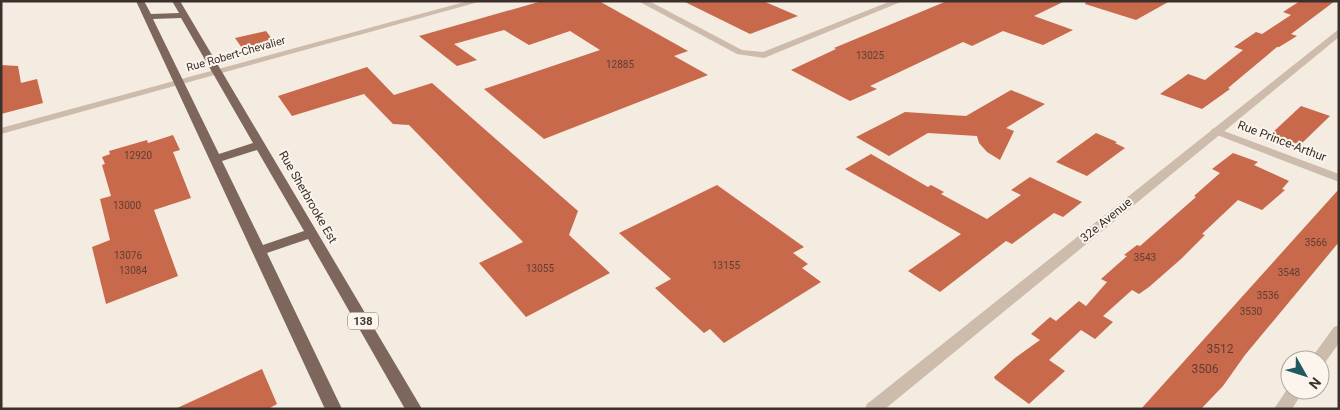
<svg xmlns="http://www.w3.org/2000/svg" width="1340" height="410" viewBox="0 0 1340 410" font-family="Roboto,sans-serif">
  <style>
    .building { fill: #c8694b }
    .lines { fill: none; stroke-linecap: round; stroke-linejoin: round }
    .minor { fill: #cdbbac; fill-rule: evenodd }
    .tertiary { fill: #cdbbac; fill-rule: evenodd }
    .primary { fill: #7d675c; fill-rule: evenodd }
    .labels { text-anchor: middle; dominant-baseline: central; stroke-width: 4; stroke-linejoin: round; paint-order: stroke }
    .number-label { font-size: 10px; fill: #5e3e33 }
    .far-street-label { font-size: 11px; fill: #3b302b; stroke: #fbf5ee }
    .shield { fill: #fbf5ee; stroke: #756b66; stroke-width: 1 }
    .shield-label { font-size: 11px; font-weight: bold; fill: #3b302b }
    .street-label { font-size: 12px; fill: #3b302b; stroke: #fbf5ee }
    .near-number-label { font-size: 12px; fill: #5e3e33 }
  </style>
  <rect width="100%" height="100%" fill="#f4ebe1"/>
  <!-- building -->
  <g class="building">
    <path d="M542,1h57l89,50 -14,5 34,19 -164,64 -60,-50 116,-39 -30,-19 -41,14 -25,-15 -50,14 23,16 -20,6 -38,-30z"/>
    <path d="M683,1h80l35,15 -48,18z"/>
    <path d="M947,1h118l-31,15 39,14 -30,15 -40,-14 -31,15 -9,-4 -93,44 7,3 -27,12 -59,-31 45,-21 -2,-1z"/>
    <path d="M1086,1h84l-34,19 -51,-16z"/>
    <path d="M1300,1h35l-44,33 6,2 -18,11h-2l-49,41 2,1 -28,20 -42,-15 28,-20 17,6 38,-30 -9,-3 22,-15 6,2 29,-19 -8,-3z"/>
    <path d="M266,31l9,12 -31,8 -9,-13z"/>
    <path d="M1,65l17,1 3,17 16,-4 6,24 -42,11z"/>
    <path d="M367,67l27,28 38,-12 146,128 -9,24 41,38 -84,44 -47,-54 44,-21 -114,-117 -16,-1 -29,-30 -72,22 -14,-20z"/>
    <path d="M1011,90l34,14 -39,24 8,3 -14,29 -13,-8 -8,-9 -2,-7 -49,-3 -39,23 -33,-19 49,-25 61,4z"/>
    <path d="M1301,106l29,10 -30,29 -29,-11z"/>
    <path d="M1096,133l21,9 -2,1 10,5 -38,28 -31,-14z"/>
    <path d="M173,135l7,15 -7,2 18,46 -37,12 24,66 -72,28 -14,-57 18,-7 -10,-41 11,-3 -9,-31 3,-1 -3,-7 8,-3 -1,-3 38,-11 1,3z"/>
    <path d="M1233,153l25,9 -4,3 35,16 -7,8 3,1 -23,20 -24,-10 -36,34 3,1 -24,24 -32,28 -10,7 -7,-4 -29,26 10,6 -18,17 -14,-9 -32,30 16,11 -36,33 -34,-25 -1,-2 21,-19 25,-18 -9,-6 19,-17 6,4 23,-20 7,5 21,-24 -6,-3 26,-23 -3,-1 13,-10 3,1 56,-49 -2,-1 26,-23 -8,-4z"/>
    <path d="M871,154l57,33 3,-2 13,7 -3,2 46,25 34,-24 -10,-5 19,-13 52,25 -19,15 -9,-4 -42,31 -6,-3 -66,51 -32,-21 53,-37 -116,-65z"/>
    <path d="M717,185l87,62 -11,6 15,11 -6,4 19,14 -97,61 -14,-14 -6,4 -49,-45 16,-9 -52,-46z"/>
    <path d="M1339,189v53l-94,113 -22,31 -22,23h-60z"/>
    <path d="M262,369l15,35 -9,5h-93z"/>
  </g>
  <g class="lines">
    <!-- minor -->
    <g class="minor">
      <path d="M468,1h14l-481,133v-6z"/>
      <path d="M638,1h11l93,49 21,2 128,-51h12l-139,57 -27,-4z"/>
      <path d="M1216,128l123,46v8l-127,-49 -1,-2 1,-2z"/>
      <path d="M1339,325v18l-15,21 -4,2v-6h-10l24,-33z"/>
      <path d="M1290,385v5h14l-12,19h-18z"/>
    </g>
    <!-- tertiary -->
    <path class="tertiary" d="M1339,29v8l-454,372h-20l2,-5z"/>
    <!-- primary -->
    <path class="primary" d="M136,1h8l7,13 28,-1 -7,-12h8l242,408h-17l-97,-170 -41,14 75,156h-17zM181,18l72,125 -34,11 -66,-135zM257,150l47,81 -41,14 -41,-84z"/>
  </g>
  <g class="labels">
    <!-- number labels -->
    <g class="number-label">
      <text x="870" y="55">13025</text>
      <text x="620" y="64">12885</text>
      <text x="138" y="155">12920</text>
      <text x="127" y="205">13000</text>
      <text x="1316" y="242">3566</text>
      <text x="128" y="255">13076</text>
      <text x="1145" y="257">3543</text>
      <text x="726" y="265">13155</text>
      <text x="540" y="268">13055</text>
      <text x="133" y="270">13084</text>
      <text x="1289" y="272">3548</text>
      <text x="1268" y="295">3536</text>
      <text x="1251" y="311">3530</text>
    </g>
    <!-- far-street labels -->
    <g class="far-street-label">
      <text transform="translate(236 54) rotate(-16)">Rue Robert-Chevalier</text>
    </g>
    <!-- shield labels -->
    <rect class="shield" x="348" y="312.5" width="30" height="17" rx="4"/>
    <g class="shield-label">
      <text x="363" y="321">138</text>
    </g>
    <!-- street labels -->
    <g class="street-label">
      <text transform="translate(1282 141) rotate(21)">Rue Prince-Arthur</text>
      <text transform="translate(308 197) rotate(60)">Rue Sherbrooke Est</text>
      <text transform="translate(1106 220) rotate(-39)">32e Avenue</text>
    </g>
    <!-- near-number labels -->
    <g class="near-number-label">
      <text x="1220" y="349">3512</text>
      <text x="1205" y="369">3506</text>
    </g>
  </g>
  <!-- border -->
  <rect width="1340" height="410" fill="none" stroke="#3b302b" stroke-width="5"/>
  <!-- north arrow -->
  <g transform="translate(1305 375) rotate(129)"><circle r="24" fill="#fbf5ee" stroke="#aea6a0"/>
  <path d="M0-4L9 19L0 12L-9 19Z" fill="#1f5a5e"/>
  <text y="-8" font-size="14" font-weight="bold" text-anchor="middle" fill="#3b302b">N</text>
  </g>
</svg>
